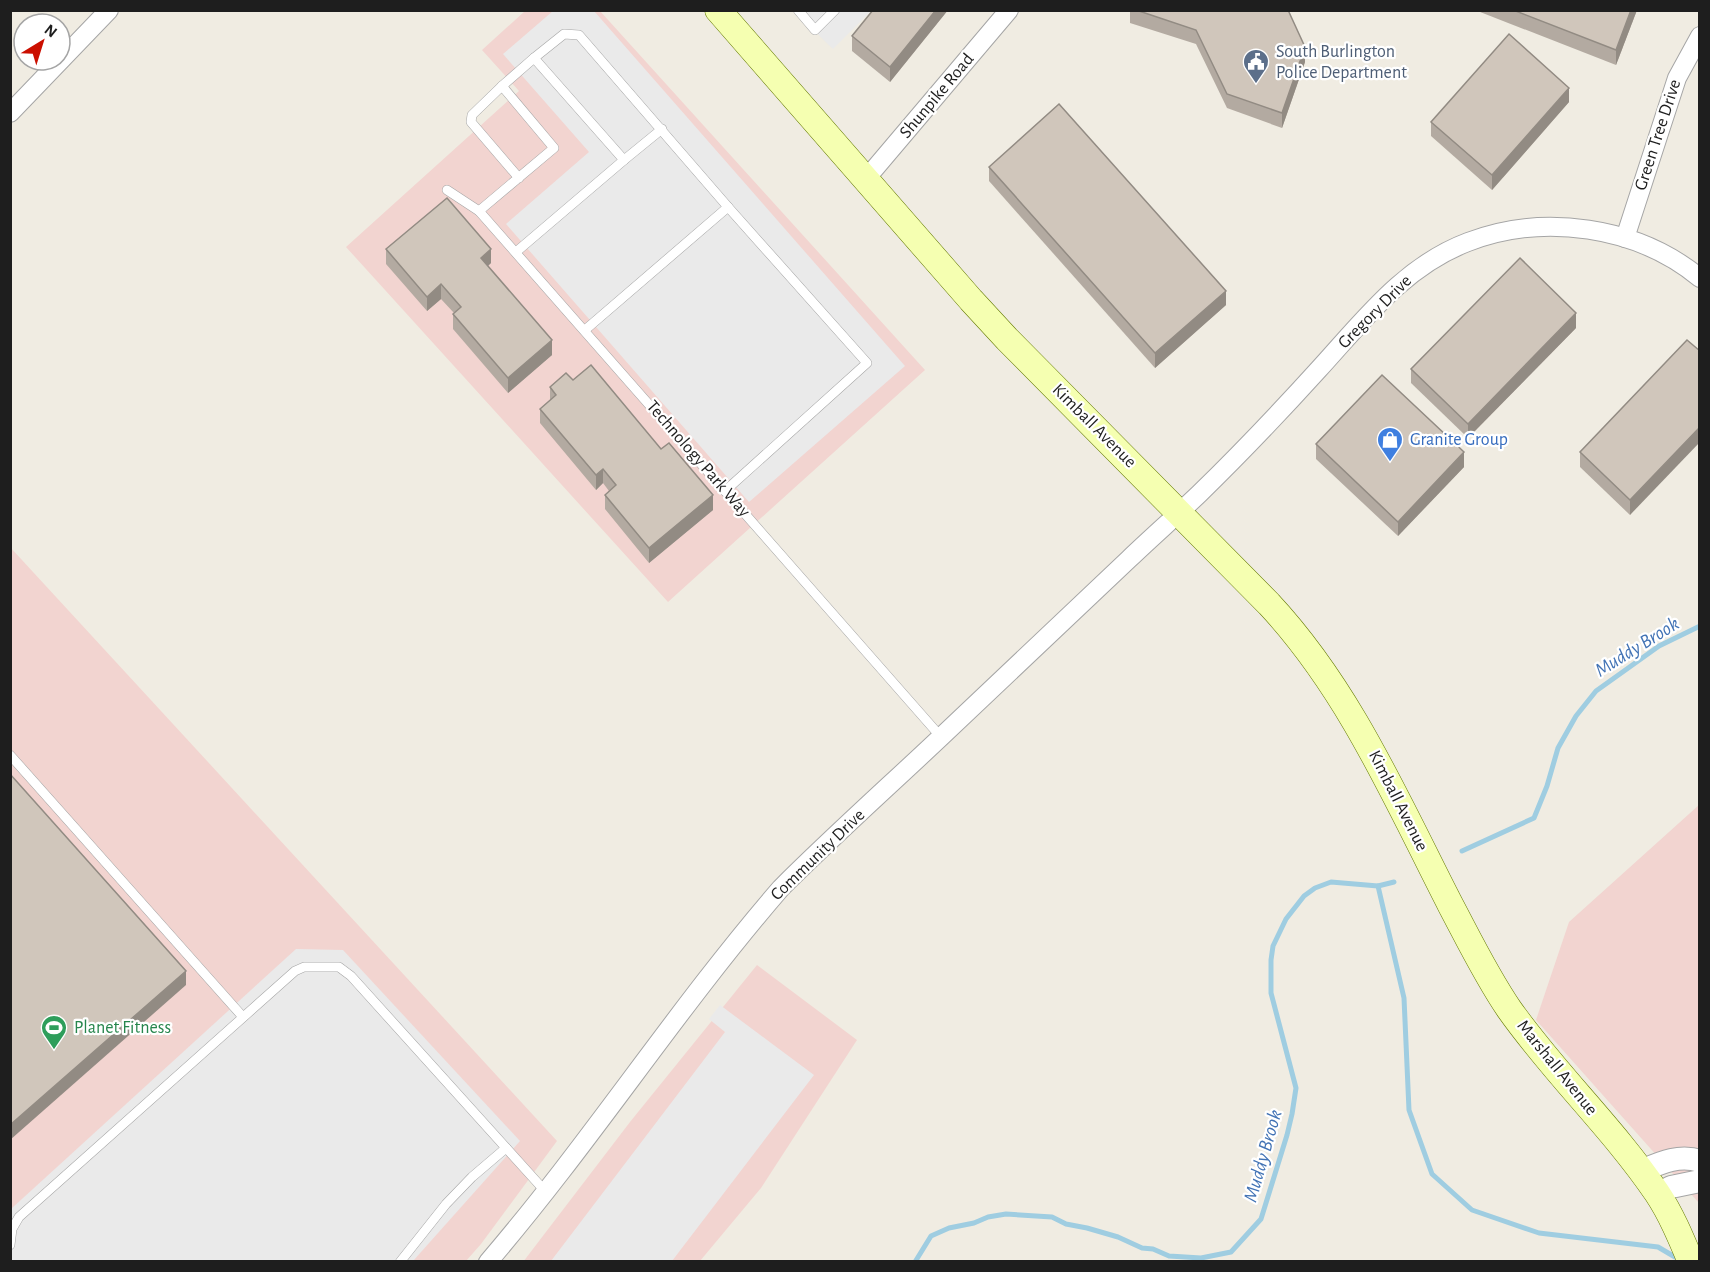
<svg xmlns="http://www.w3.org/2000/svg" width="1710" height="1272" viewBox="0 0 1710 1272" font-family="'Alegreya Sans',sans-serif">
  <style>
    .commercial { fill: #f2d4d0 }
    .parking { fill: #eaeaea }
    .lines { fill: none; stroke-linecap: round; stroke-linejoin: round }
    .stream { stroke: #9fcde1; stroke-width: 5 }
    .service-casing { stroke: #a5a5a5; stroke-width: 10 }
    .minor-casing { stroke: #a5a5a5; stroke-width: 20 }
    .tertiary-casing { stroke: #a5a5a5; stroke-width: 24 }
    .secondary-casing { stroke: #637900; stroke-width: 27 }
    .service { stroke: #fff; stroke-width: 9 }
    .minor { stroke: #fff; stroke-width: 18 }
    .tertiary { stroke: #fff; stroke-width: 22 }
    .secondary { stroke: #f5ffb1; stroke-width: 26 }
    .wall { fill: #b3aaa1 }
    .shaded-wall { fill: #928b83 }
    .building { fill: #d0c6bb; stroke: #928b83; stroke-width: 1.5 }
    .labels { text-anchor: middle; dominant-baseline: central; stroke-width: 4.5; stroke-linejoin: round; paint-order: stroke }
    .service-label { font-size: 18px; fill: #4e5e75; stroke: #fff; text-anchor: start }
    .street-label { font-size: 18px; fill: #1e1e1e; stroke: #fff }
    .shop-label { font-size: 18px; fill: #366cbe; stroke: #fff; text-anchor: start }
    .leisure-label { font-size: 18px; fill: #27864d; stroke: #fff; text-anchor: start }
    .water-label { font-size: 20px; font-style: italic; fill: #4273b5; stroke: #fff }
  </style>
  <rect width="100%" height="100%" fill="#f0ece2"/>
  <!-- commercial -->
  <g class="commercial">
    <path d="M525,11h75l325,359 -257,232 -322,-355 173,-156 -37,-41z"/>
    <path d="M10,547l547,594 -76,103 -15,17h-455z"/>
    <path d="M1699,805v398l-163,-183 33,-98z"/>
    <path d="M757,965l100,75 -96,148 -61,73 -177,1 107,-140z"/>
  </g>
  <!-- parking -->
  <g class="parking">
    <path d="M553,11h41l311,355 -156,136 -243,-278 83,-72 -86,-98z"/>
    <path d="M794,11h77l-38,38z"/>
    <path d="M296,949l47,1 177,191 -107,120 -402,1v-53z"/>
    <path d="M720,1005l94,70 -142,186h-121l174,-229 -16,-13z"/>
  </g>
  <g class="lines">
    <!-- stream -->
    <g class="stream">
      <path d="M1462,851l72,-33 13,-32 11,-38 18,-32 20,-25 63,-45 41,-20"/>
      <path d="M1378,886l26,112 5,112 23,64 40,36 67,23 119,14 17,10"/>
      <path d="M915,1262l16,-26 18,-8 25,-5 14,-6 18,-3 46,3 14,7 21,4 31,9 24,11 11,1 16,7 32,2 30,-6 30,-33 26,-84 5,-21 4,-26 -25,-95v-33l2,-14 13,-27 18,-23 11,-8 16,-6 47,4 16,-4"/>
    </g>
    <defs>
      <g id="service">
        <path d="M798,10l17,20 20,-20"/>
        <path d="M502,86l32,-28"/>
        <path d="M624,160l38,-31"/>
        <path d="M447,190l32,21 462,526"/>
        <path d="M479,211l75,-63 -52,-62 -30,29 -1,7 48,56"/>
        <path d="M516,252l108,-92 -90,-102 30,-24 15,1 149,172 -143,123"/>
        <path d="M725,491l142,-128 -139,-156"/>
        <path d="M10,755l233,262"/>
        <path d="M10,1245l2,-16 7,-12 276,-246 9,-4h35l12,9 194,215"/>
        <path d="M400,1262l46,-58 26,-27 34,-29"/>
      </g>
      <g id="minor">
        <path d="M10,113l99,-103"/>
        <path d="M865,180l144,-170"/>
        <path d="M1625,238l52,-160 23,-42"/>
        <path d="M488,1262c103,-120 189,-254 293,-374 52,-52 107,-101 161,-152 62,-59 124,-118 187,-177 23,-22 47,-43 70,-65 41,-40 81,-82 120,-125 44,-48 85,-103 149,-127 75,-29 169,-16 232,36"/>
      </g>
      <g id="tertiary">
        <path d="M1641,1171c19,-8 38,-17 59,-10"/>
        <path d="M1657,1194l14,-7 29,-6"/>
      </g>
      <path id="secondary" d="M718,10l253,290 36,39 262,265c81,87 128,197 182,302 18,34 36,71 58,103 45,64 104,119 148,184 14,21 24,45 34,69"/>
    </defs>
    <!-- service casing -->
    <use href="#service" class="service-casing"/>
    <!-- minor casing -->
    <use href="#minor" class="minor-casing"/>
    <!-- tertiary casing -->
    <use href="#tertiary" class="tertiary-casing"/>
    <!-- secondary casing -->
    <use href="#secondary" class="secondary-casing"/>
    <!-- service -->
    <use href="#service" class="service"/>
    <!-- minor -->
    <use href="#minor" class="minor"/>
    <!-- tertiary -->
    <use href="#tertiary" class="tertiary"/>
    <!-- secondary -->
    <use href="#secondary" class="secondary"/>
  </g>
  <!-- wall -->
  <g class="wall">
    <path d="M948,10l-58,72 -38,-31v-15z"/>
    <path d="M1130,10h158l17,52 -23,66 -55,-20 -31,-64 -66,-21z"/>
    <path d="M1475,10h162l-21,55z"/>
    <path d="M1569,102l-77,88 -61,-54v-14z"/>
    <path d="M989,167l237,138 -71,63 -166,-187z"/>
    <path d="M386,249l105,14 -3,3 64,89 -44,38 -55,-64v-15l1,-1 -13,-14 -14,12 -41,-47z"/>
    <path d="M1576,328l-108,110 -57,-55v-14z"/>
    <path d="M1700,351l-70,164 -50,-48v-15z"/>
    <path d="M573,380l140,130 -64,53 -44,-54v-14l4,-4 -6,-8 -7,7 -56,-67v-14l10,-9v-13z"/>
    <path d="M1316,444l148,23 -66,69 -82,-77z"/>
  </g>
  <!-- shaded-wall -->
  <g class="shaded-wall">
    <path d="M936,10h12l-58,72v-15z"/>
    <path d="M1631,10h6l-21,55v-15z"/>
    <path d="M1305,47v15l-23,66v-15z"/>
    <path d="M1569,88v14l-77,88v-15z"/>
    <path d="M491,249v14l-10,9v-14z"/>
    <path d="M441,284v15l-14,12v-14z"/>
    <path d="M1226,291v14l-71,63v-15z"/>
    <path d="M1576,313v15l-108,110v-14z"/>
    <path d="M552,340v15l-44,38v-15z"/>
    <path d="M1700,427v15l-70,73v-15z"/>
    <path d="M1464,452v15l-66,69v-14z"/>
    <path d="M603,469v14l-7,7v-15z"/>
    <path d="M713,495v15l-64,53v-15z"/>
    <path d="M186,971v14l-176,155v-15z"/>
  </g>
  <!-- building -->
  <g class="building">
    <path d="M873,10h63l-46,57 -38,-31z"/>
    <path d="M1136,10h152l17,37 -23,66 -55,-19 -31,-64z"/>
    <path d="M1513,10h118l-15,40z"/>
    <path d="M1509,34l60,54 -77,87 -61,-53z"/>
    <path d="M1059,104l167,187 -71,62 -166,-186z"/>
    <path d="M447,198l44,51 -10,9 71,82 -44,38 -55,-64 8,-7 -20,-23 -14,13 -41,-48z"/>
    <path d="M1520,258l56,55 -108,111 -57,-55z"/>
    <path d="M1687,340l13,11v76l-70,73 -50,-48z"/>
    <path d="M591,365l70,84 8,-6 44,52 -64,53 -44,-53 11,-10 -13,-16 -7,6 -56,-66 16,-14 -6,-8 16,-14 7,7z"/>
    <path d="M1382,375l82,77 -66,70 -82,-78z"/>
    <path d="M10,774l176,197 -176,154z"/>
  </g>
  <!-- icons -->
  <defs>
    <symbol id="civic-pin" viewBox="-11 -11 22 30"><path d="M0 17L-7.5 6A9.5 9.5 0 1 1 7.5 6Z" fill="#5c6f8a" stroke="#fff"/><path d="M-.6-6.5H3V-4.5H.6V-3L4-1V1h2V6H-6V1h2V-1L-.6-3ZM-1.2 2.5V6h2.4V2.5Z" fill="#fff"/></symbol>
    <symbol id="shop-pin" viewBox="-11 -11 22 30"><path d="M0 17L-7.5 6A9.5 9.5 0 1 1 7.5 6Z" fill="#3f7fe0" stroke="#fff"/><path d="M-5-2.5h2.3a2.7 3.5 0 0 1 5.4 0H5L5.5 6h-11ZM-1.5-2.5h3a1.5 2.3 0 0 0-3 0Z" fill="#fff"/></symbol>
    <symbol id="stadium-pin" viewBox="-11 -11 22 30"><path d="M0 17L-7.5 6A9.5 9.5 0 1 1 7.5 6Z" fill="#2e9e5b" stroke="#fff"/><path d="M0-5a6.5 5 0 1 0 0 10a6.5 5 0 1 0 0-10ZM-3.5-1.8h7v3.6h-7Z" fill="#fff"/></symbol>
  </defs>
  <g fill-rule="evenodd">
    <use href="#civic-pin" x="1241" y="47" width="30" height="40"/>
    <use href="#shop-pin" x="1375" y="425" width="30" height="40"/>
    <use href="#stadium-pin" x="39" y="1013" width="30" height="40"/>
  </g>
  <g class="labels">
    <!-- service labels -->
    <g class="service-label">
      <text x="1276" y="52">South Burlington<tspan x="1276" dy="21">Police Department</tspan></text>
    </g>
    <!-- street labels -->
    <g class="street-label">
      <text transform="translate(937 96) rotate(-50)">Shunpike Road</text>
      <text transform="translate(1658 135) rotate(-72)">Green Tree Drive</text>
      <text transform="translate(1375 312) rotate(-45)">Gregory Drive</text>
      <text transform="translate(1094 426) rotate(45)">Kimball Avenue</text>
      <text transform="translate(698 459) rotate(49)">Technology Park Way</text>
      <text transform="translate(1398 801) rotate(63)">Kimball Avenue</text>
      <text transform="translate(818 855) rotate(-44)">Community Drive</text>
      <text transform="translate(1557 1068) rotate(51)">Marshall Avenue</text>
    </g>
    <!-- shop labels -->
    <g class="shop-label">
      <text x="1410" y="440">Granite Group</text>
    </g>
    <!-- leisure labels -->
    <g class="leisure-label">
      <text x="74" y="1028">Planet Fitness</text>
    </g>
    <!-- water labels -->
    <g class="water-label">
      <text transform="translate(1637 647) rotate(-32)">Muddy Brook</text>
      <text transform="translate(1263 1156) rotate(-74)">Muddy Brook</text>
    </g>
  </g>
  <!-- border -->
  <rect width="1710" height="1272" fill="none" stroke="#1e1e1e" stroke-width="24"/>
  <!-- north arrow -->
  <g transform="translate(42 42) rotate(38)"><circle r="28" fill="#ffffff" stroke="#a5a5a5" stroke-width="1.5"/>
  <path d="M0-4.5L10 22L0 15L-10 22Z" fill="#cb0f00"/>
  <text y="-9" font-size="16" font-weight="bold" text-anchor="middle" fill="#1e1e1e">N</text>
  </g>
</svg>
